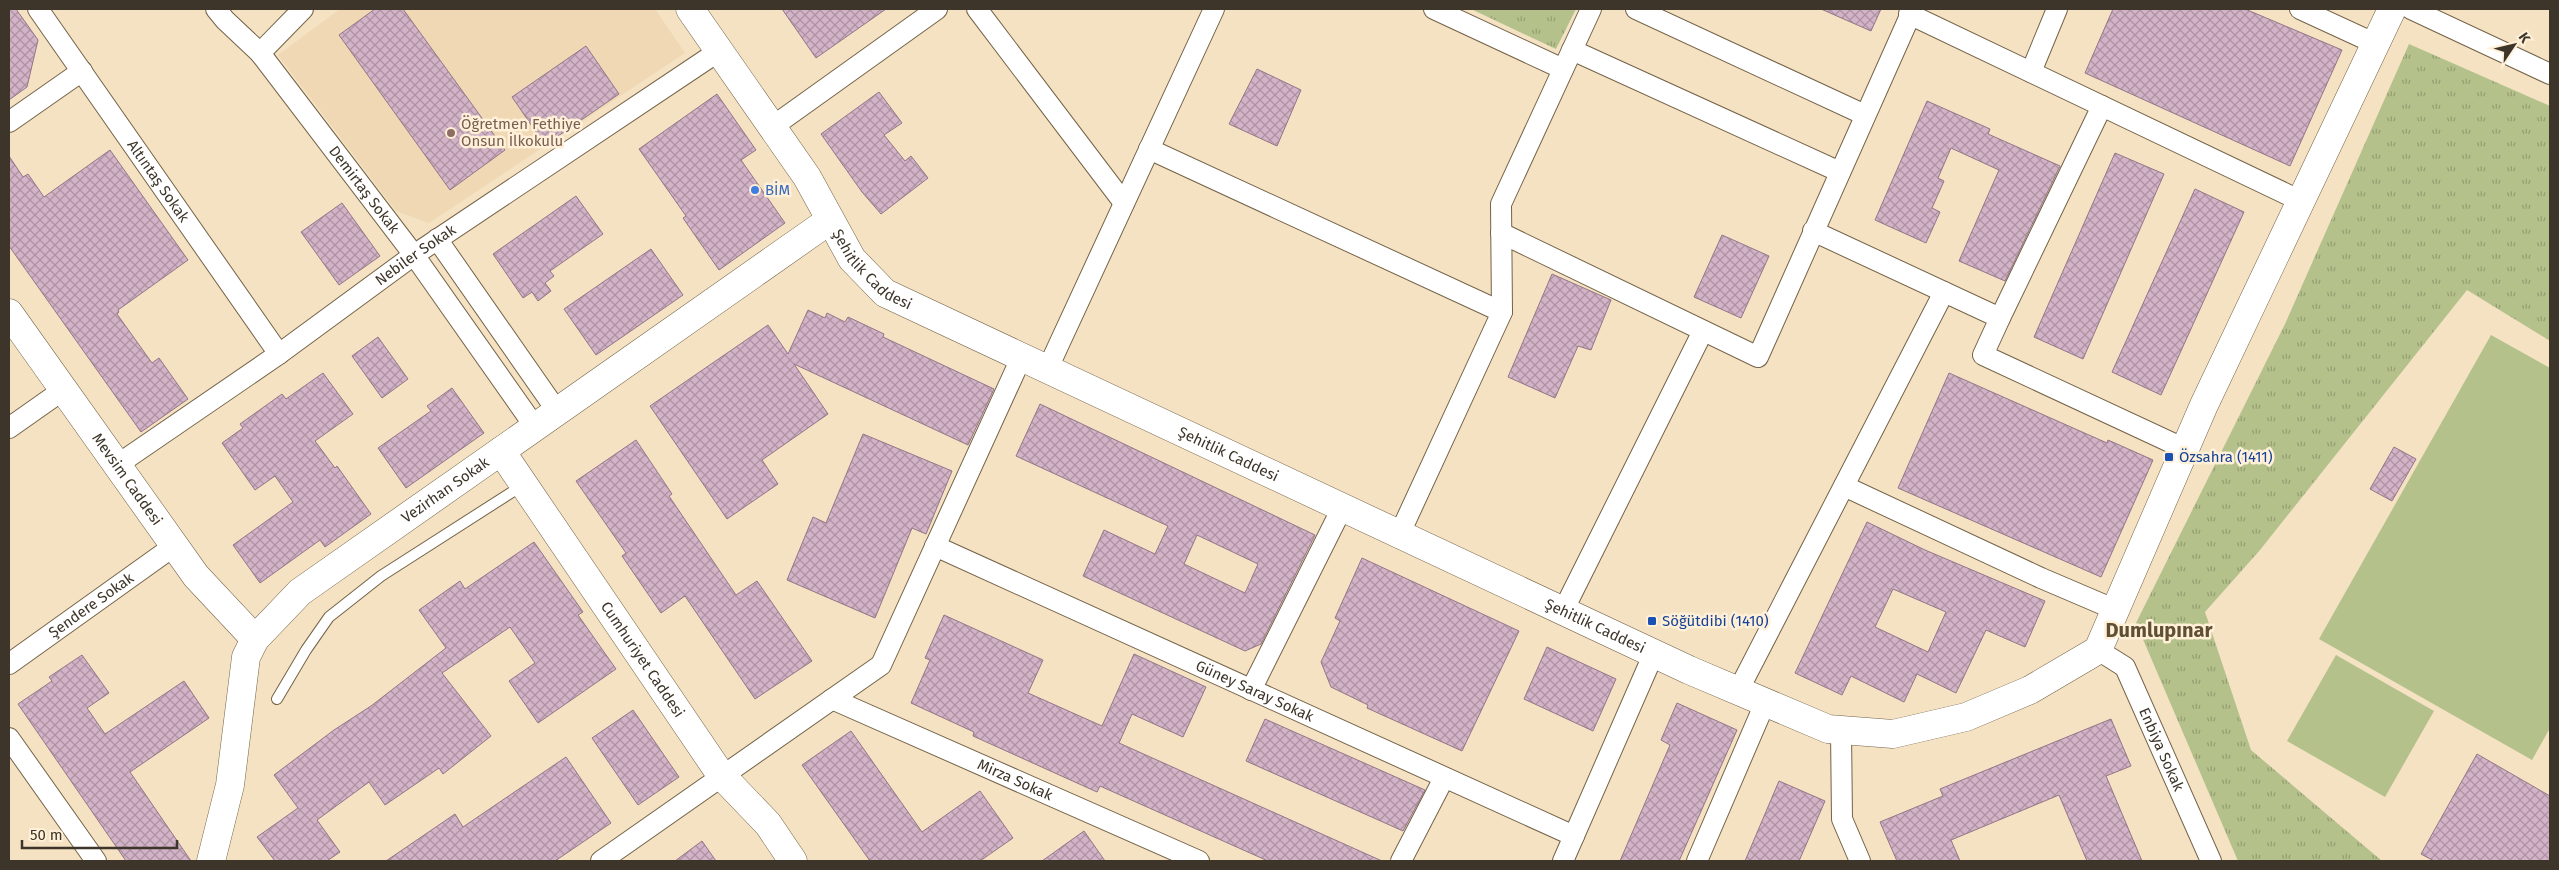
<svg xmlns="http://www.w3.org/2000/svg" width="2559" height="870" viewBox="0 0 2559 870" font-family="'Fira Sans',sans-serif">
  <style>
    .built { fill: #efd8b3 }
    .park { fill: url(#park-tufts) }
    .garden { fill: #b4c18b }
    .building { fill: url(#building-cross-hatch); stroke: #937688; fill-rule: evenodd }
    .lines { fill: none; stroke-linecap: round; stroke-linejoin: round }
    .lane-casing { stroke: #746348; stroke-width: 12 }
    .street-casing { stroke: #746348; stroke-width: 22 }
    .secondary-casing { stroke: #746348; stroke-width: 29 }
    .lane { stroke: #fff; stroke-width: 10 }
    .street { stroke: #fff; stroke-width: 20 }
    .secondary { stroke: #fff; stroke-width: 28 }
    .education-dot { fill: #8d6e63; stroke: #fff0d7; stroke-width: 2 }
    .shop-dot { fill: #3f7fe0; stroke: #fff0d7; stroke-width: 2 }
    .transit-dot { fill: #1a4fb4; stroke: #fff0d7; stroke-width: 2 }
    .labels { text-anchor: middle; dominant-baseline: central; stroke-width: 5; stroke-linejoin: round; paint-order: stroke }
    .education-label { font-size: 15px; fill: #785e54; stroke: #fff0d7; text-anchor: start }
    .street-label { font-size: 15px; fill: #3d3529; stroke: #fff0d7 }
    .shop-label { font-size: 15px; fill: #366cbe; stroke: #fff0d7; text-anchor: start }
    .transit-label { font-size: 15px; fill: #164399; stroke: #fff0d7; text-anchor: start }
    .district-label { font-size: 20px; font-weight: bold; fill: #5f5035; stroke: #fff0d7 }
  </style>
  <defs>
    <pattern id="park-tufts" width="24" height="20" patternUnits="userSpaceOnUse" patternTransform="scale(1.25)"><rect width="24" height="20" fill="#b4c18b"/><path d="M3 7l-1-3M5 7V3M7 7l1-3M15 17l-1-3M17 17v-4M19 17l1-3" fill="none" stroke="#949e72"/></pattern>
    <pattern id="building-cross-hatch" width="8" height="8" patternUnits="userSpaceOnUse" patternTransform="scale(1.25)"><rect width="8" height="8" fill="#d3b3c7"/><path d="M0 0l8 8M0 8l8-8" fill="none" stroke="#ac92a2"/></pattern>
  </defs>
  <rect width="100%" height="100%" fill="#f4e2c3"/>
  <!-- built -->
  <path class="built" d="M340,9h315l30,44 -256,170 -33,-12 -118,-156z"/>
  <!-- park -->
  <g class="park">
    <path d="M1471,9h105l-20,40z"/>
    <path d="M2409,44l141,62v235l-83,-51 -207,260 -55,62 46,138 131,111h-144l-102,-238 149,-299z"/>
  </g>
  <!-- garden -->
  <g class="garden">
    <path d="M2491,335l59,33v360l-18,32 -213,-121z"/>
    <path d="M2336,655l98,56 -49,86 -98,-56z"/>
  </g>
  <!-- building -->
  <g class="building">
    <path d="M9,9h7l22,31 -11,47 -18,13z"/>
    <path d="M375,9h28l102,141 -55,40 -111,-155z"/>
    <path d="M782,9h104l-70,49z"/>
    <path d="M1821,9h60l-10,22z"/>
    <path d="M2113,9h132l97,41 -52,116 -205,-93z"/>
    <path d="M586,46l33,48 -74,51 -33,-48z"/>
    <path d="M1257,69l44,21 -24,56 -48,-22z"/>
    <path d="M879,92l23,31 -18,12 21,26 6,-5 17,22 -47,36 -19,-22 -41,-58z"/>
    <path d="M717,94l39,56 -15,10 44,63 -66,47 -36,-52 3,-2 -47,-67z"/>
    <path d="M1927,101l63,28 -2,5 72,32 -55,115 -46,-20 40,-91 -48,-22 -13,30 6,3 -12,27 8,4 -14,31 -51,-23z"/>
    <path d="M110,150l78,110 -70,50 1,2 -2,2 35,49 7,-5 29,41 -47,33 -132,-186v-90l14,21 5,-3 16,23z"/>
    <path d="M2115,153l49,21 -81,185 -49,-22z"/>
    <path d="M2195,189l49,23 -83,183 -49,-23z"/>
    <path d="M576,196l27,38 -53,37 4,5 -9,7 6,8 -13,10 -6,-9 -9,6 -30,-44z"/>
    <path d="M342,203l38,53 -41,29 -38,-53z"/>
    <path d="M1722,235l47,21 -28,62 -47,-21z"/>
    <path d="M651,249l32,46 -87,60 -32,-46z"/>
    <path d="M1552,274l59,26 -20,50 -13,-4 -23,52 -47,-21z"/>
    <path d="M808,310l17,8 2,-5 18,9 3,-5 36,17 -1,3 111,52 -26,56 -174,-81 34,50 -66,46 16,24 -51,35 -77,-113 118,-81 20,29z"/>
    <path d="M378,337l30,42 -26,19 -30,-42z"/>
    <path d="M323,373l30,41 -38,27 20,27 2,-2 34,48 -46,33 -5,-7 -60,43 -27,-38 60,-43 -18,-26 -20,14 -33,-47 21,-15 -3,-4 42,-30 4,5z"/>
    <path d="M1949,373l158,70 1,-3 45,20 -52,117 -203,-89z"/>
    <path d="M452,388l32,45 -78,55 -28,-40 53,-37 -4,-5z"/>
    <path d="M1040,404l275,131 -54,109 -16,7 -162,-75 21,-46 51,24 13,-28 -152,-70zM1197,535l61,29 -13,29 -61,-29z"/>
    <path d="M863,434l89,37 -26,63 -14,-6 -37,90 -88,-38 26,-63 13,6z"/>
    <path d="M636,440l36,54 -3,2 67,99 21,-14 55,80 -57,38 -70,-103 -24,17 -39,-57 4,-3 -50,-72z"/>
    <path d="M2394,447l22,12 -24,42 -22,-12z"/>
    <path d="M1867,522l58,28 120,51 -20,46 -39,-17 -30,63 -39,-19 -13,28 -53,-26 -9,19 -47,-22zM1893,589l53,23 -18,40 -53,-25z"/>
    <path d="M534,542l49,70 -5,3 38,54 -78,54 -29,-42 26,-18 -25,-36 -68,46 49,63 -48,38 -4,-6 -54,37 -16,-23 -52,38 23,32 -13,9h-52l-18,-24 41,-29 -24,-33 60,-45 37,-24 75,-58 -27,-38 41,-29 5,8z"/>
    <path d="M1362,558l157,73 -57,120 -95,-43 1,-3 -37,-18 -10,-25 19,-41 -5,-3z"/>
    <path d="M944,615l99,45 -15,33 74,33 32,-72 72,33 -23,50 -51,-23 -13,29 263,118h-114l-168,-75 -3,6 -124,-56 1,-4 -63,-29 19,-43 -5,-2z"/>
    <path d="M1547,647l69,32 -23,52 -69,-32z"/>
    <path d="M82,655l27,38 -22,15 18,26 79,-53 25,37 -79,54 61,89h-65l-108,-157 34,-23 -3,-4z"/>
    <path d="M1677,703l60,27 -58,131h-59l50,-116 -9,-5z"/>
    <path d="M633,710l46,67 -41,28 -46,-67z"/>
    <path d="M1265,719l160,71 -22,41 -157,-70z"/>
    <path d="M2111,719l20,47 -25,10 36,85h-55l-28,-66 -108,45 9,21h-63l-17,-39 63,-26 -3,-7z"/>
    <path d="M851,731l71,101 58,-41 33,47 -33,23h-110l-68,-96z"/>
    <path d="M2477,754l73,42v65h-116l-13,-7z"/>
    <path d="M566,757l45,66 -56,38h-169l69,-47 8,13z"/>
    <path d="M1779,781l46,20 -26,60h-54z"/>
    <path d="M1084,831l21,30h-63z"/>
    <path d="M702,841l14,20h-41z"/>
  </g>
  <g class="lines">
    <defs>
      <path id="lane" d="M277,699l29,-49 23,-33 52,-41 142,-91"/>
      <g id="street">
        <path id="s1" d="M38,9l241,345"/>
        <path id="s2" d="M216,9l9,11 35,33 154,202 121,172"/>
        <path d="M977,9l147,194"/>
        <path d="M1434,9l129,60"/>
        <path d="M1636,9l229,106"/>
        <path d="M2300,9l76,35"/>
        <path d="M2411,9l139,65"/>
        <path d="M1909,14l392,187"/>
        <path d="M1572,50l268,122"/>
        <path d="M260,53l43,-44"/>
        <path d="M2031,72l26,-63"/>
        <path d="M9,122l73,-51"/>
        <path d="M772,127l165,-118"/>
        <path d="M1149,149l353,163"/>
        <path d="M1813,231l187,87 -17,37 202,94"/>
        <path d="M1501,233l257,124 155,-348"/>
        <path d="M437,239l120,172"/>
        <path d="M2000,318l102,-212"/>
        <path d="M1048,368l166,-359"/>
        <path d="M9,428l54,-38"/>
        <path id="s3" d="M117,465l162,-111 135,-99 305,-204"/>
        <path d="M1844,486l197,92 75,32"/>
        <path d="M1400,533l102,-221 -1,-108 90,-195"/>
        <path id="s4" d="M935,546l639,290"/>
        <path d="M1563,611l140,-280"/>
        <path id="s5" d="M2098,650l27,17 86,194"/>
        <path id="s6" d="M9,664l165,-118"/>
        <path d="M1251,690l92,-184"/>
        <path d="M1738,691l206,-399"/>
        <path id="s7" d="M832,699l367,162"/>
        <path d="M1841,730l1,89 18,42"/>
        <path d="M9,738l87,123"/>
        <path d="M601,861l280,-196 141,-309"/>
        <path d="M1401,861l43,-83"/>
        <path d="M1563,861l91,-208"/>
        <path d="M1697,861l68,-158"/>
      </g>
      <g id="secondary">
        <path id="s8" d="M690,9l117,168 45,82 33,34 804,377 139,59 65,5 73,-17 64,-27 68,-40 106,-245 188,-396"/>
        <path id="s9" d="M9,313l187,263 59,63"/>
        <path id="s10" d="M501,451l220,324 47,49 25,37"/>
        <path id="s11" d="M211,861l19,-76 16,-128 9,-18 45,-47 530,-372"/>
      </g>
    </defs>
    <!-- lane casing -->
    <use href="#lane" class="lane-casing"/>
    <!-- street casing -->
    <use href="#street" class="street-casing"/>
    <!-- secondary casing -->
    <use href="#secondary" class="secondary-casing"/>
    <!-- lane -->
    <use href="#lane" class="lane"/>
    <!-- street -->
    <use href="#street" class="street"/>
    <!-- secondary -->
    <use href="#secondary" class="secondary"/>
  </g>
  <!-- markers -->
  <circle class="education-dot" cx="451" cy="133" r="5"/>
  <circle class="shop-dot" cx="755" cy="190" r="5"/>
  <g class="transit-dot">
    <rect x="2164" y="452" width="10" height="10" rx="2.5"/>
    <rect x="1647" y="616" width="10" height="10" rx="2.5"/>
  </g>
  <g class="labels">
    <!-- education labels -->
    <g class="education-label">
      <text x="461" y="124">Öğretmen Fethiye<tspan x="461" dy="17">Onsun İlkokulu</tspan></text>
    </g>
    <!-- street labels -->
    <g class="street-label">
      <text stroke="none"><textPath href="#s1" startOffset="210">Altıntaş Sokak</textPath></text>
      <text stroke="none"><textPath href="#s2" startOffset="234">Demirtaş Sokak</textPath></text>
      <text stroke="none"><textPath href="#s3" startOffset="365">Nebiler Sokak</textPath></text>
      <text stroke="none"><textPath href="#s8" startOffset="320">Şehitlik Caddesi</textPath></text>
      <text stroke="none"><textPath href="#s8" startOffset="725">Şehitlik Caddesi</textPath></text>
      <text stroke="none"><textPath href="#s9" startOffset="204">Mevsim Caddesi</textPath></text>
      <text stroke="none"><textPath href="#s11" startOffset="470">Vezirhan Sokak</textPath></text>
      <text stroke="none"><textPath href="#s6" startOffset="101">Şendere Sokak</textPath></text>
      <text stroke="none"><textPath href="#s8" startOffset="1130">Şehitlik Caddesi</textPath></text>
      <text stroke="none"><textPath href="#s10" startOffset="252">Cumhuriyet Caddesi</textPath></text>
      <text stroke="none"><textPath href="#s4" startOffset="351">Güney Saray Sokak</textPath></text>
      <text stroke="none"><textPath href="#s5" startOffset="122">Enbiya Sokak</textPath></text>
      <text stroke="none"><textPath href="#s7" startOffset="200">Mirza Sokak</textPath></text>
    </g>
    <!-- shop labels -->
    <g class="shop-label">
      <text x="765" y="190">BİM</text>
    </g>
    <!-- transit labels -->
    <g class="transit-label">
      <text x="2179" y="457">Özsahra (1411)</text>
      <text x="1662" y="621">Söğütdibi (1410)</text>
    </g>
    <!-- district labels -->
    <g class="district-label">
      <text x="2159" y="630">Dumlupınar</text>
    </g>
  </g>
  <!-- border -->
  <rect width="2559" height="870" fill="none" stroke="#3d3529" stroke-width="20"/>
  <!-- north arrow -->
  <g transform="translate(2514 45) rotate(55)" stroke="#fff0d7" stroke-width="4" paint-order="stroke">
  <path d="M0-4L9 19L0 12L-9 19Z" fill="#3d3529"/>
  <text y="-8" font-size="14" font-weight="bold" text-anchor="middle" fill="#3d3529">K</text>
  </g>
  <!-- scale -->
  <path d="M22 840v8h155v-8" fill="none" stroke="#3d3529" stroke-width="2.5"/>
  <text x="30" y="840" font-size="15" fill="#3d3529" stroke="#fff0d7" stroke-width="4" paint-order="stroke">50 m</text>
</svg>
